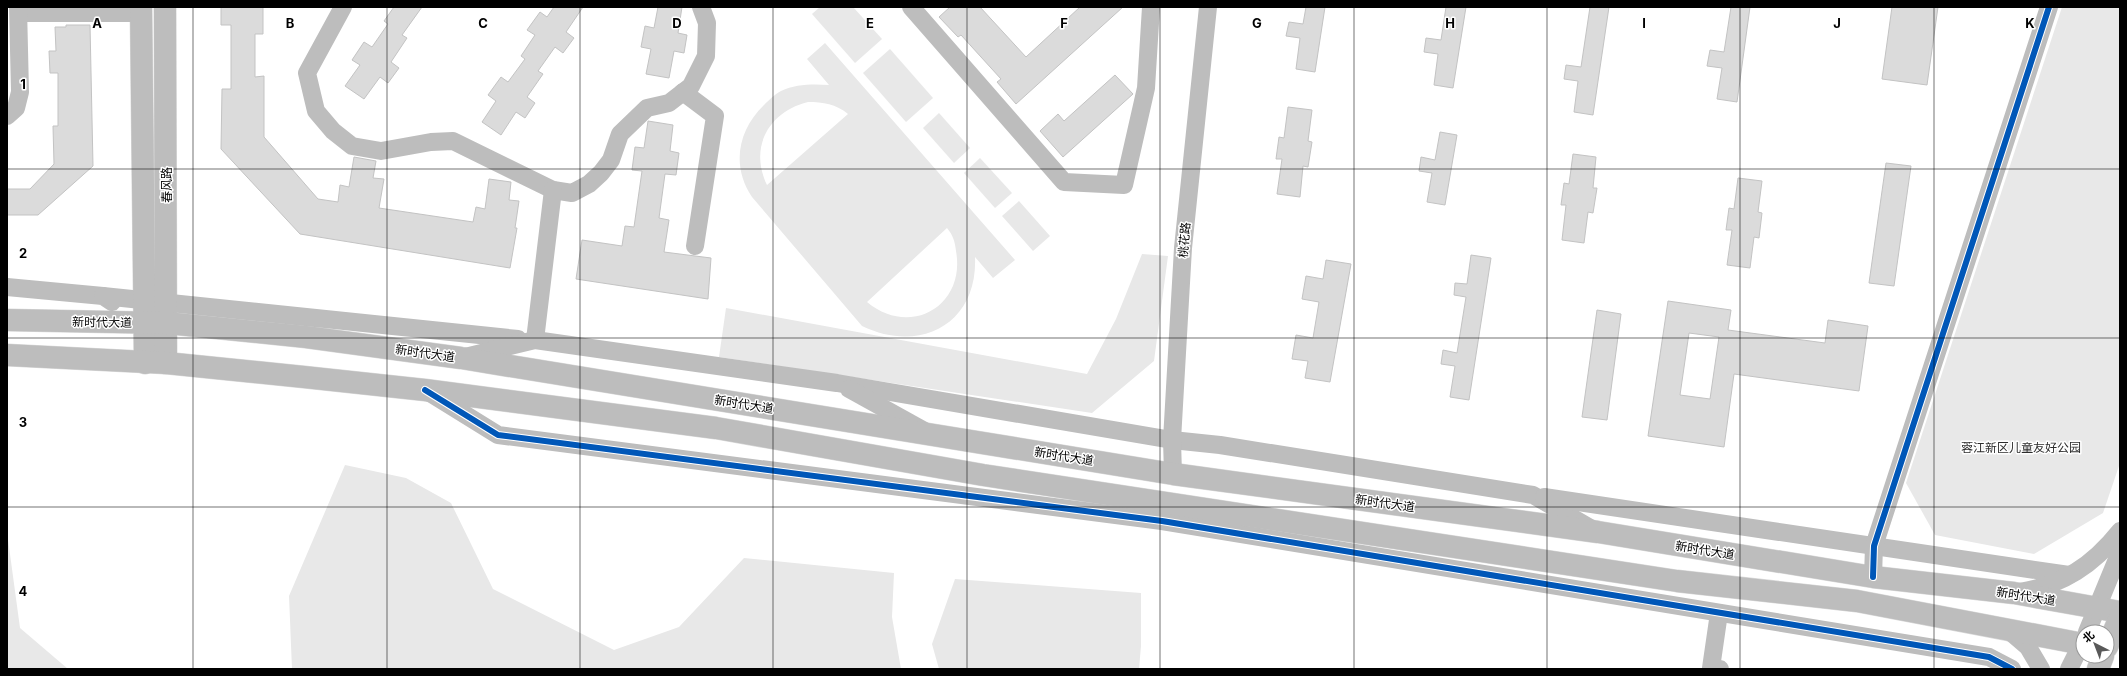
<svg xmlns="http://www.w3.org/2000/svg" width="2127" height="676" viewBox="0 0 2127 676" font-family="Inter,'Noto Sans SC',sans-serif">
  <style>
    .green { fill: #e8e8e8; fill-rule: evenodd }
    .building { fill: #dbdbdb; stroke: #c3c3c3; fill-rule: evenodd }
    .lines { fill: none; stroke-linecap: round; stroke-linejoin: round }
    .major-casing { stroke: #dbdbdb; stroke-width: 23 }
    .minor { stroke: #bdbdbd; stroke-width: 18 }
    .major { stroke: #bdbdbd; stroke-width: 22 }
    .cycleway-casing { stroke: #fff; stroke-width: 8 }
    .cycleway { stroke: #0057b8; stroke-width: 6 }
    .grid { fill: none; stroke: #000; stroke-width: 1; stroke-opacity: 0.55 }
    .labels { text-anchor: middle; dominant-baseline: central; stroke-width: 3; stroke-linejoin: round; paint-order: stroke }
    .street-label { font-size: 12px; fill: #000; stroke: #fff }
    .park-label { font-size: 12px; fill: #2c2c2c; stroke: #fff }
    .grid-label { font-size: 13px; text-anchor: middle; font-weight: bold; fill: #000; stroke: #fff; stroke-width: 3; stroke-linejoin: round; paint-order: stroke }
  </style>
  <rect width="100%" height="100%" fill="#fff"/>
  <!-- green -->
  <g class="green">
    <path d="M820,7h33l29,32 -27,24 -43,-49z"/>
    <path d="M2062,7h58v456l-17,50 -69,41 -99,-19 -29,-52z"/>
    <path d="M825,43l190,217 -22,18 -18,-21c3,67 -55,97 -113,69l-110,-129c-21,-31 -14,-67 12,-92 5,-5 11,-11 17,-14 15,-7 31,-7 48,-6l-22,-26zM808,102c15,0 28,2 40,12l-81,71c-18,-37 1,-73 41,-83zM947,228c6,7 8,14 9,23 10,55 -46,87 -89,51z"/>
    <path d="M890,49l43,49 -27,24 -43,-49z"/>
    <path d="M939,113l31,35 -16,15 -31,-35z"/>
    <path d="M980,158l32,35 -17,15 -31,-35z"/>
    <path d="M1019,201l31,35 -17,15 -31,-35z"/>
    <path d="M1142,254l26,2 -14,105 -62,52 -373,-56 7,-49 361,66 29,-55z"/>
    <path d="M345,465l61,13 45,25 42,86 121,61 65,-23 65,-69 150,15 -2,44 9,52h-609l-3,-73z"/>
    <path d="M7,532l13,96 48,41h-61z"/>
    <path d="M955,579l186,14v53l-2,23h-200l-7,-25z"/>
  </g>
  <!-- building -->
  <g class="building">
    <path d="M221,7h42v27h-8v43l9,-1v61l54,62 20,3 2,-17 9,2 5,-30 22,4 -3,17 11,1 -5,29 94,14 3,-15 9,2 4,-30 22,3 -2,18 10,1 -4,27h2l-7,40 -210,-34 -79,-85 1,-60h9v-64h-10z"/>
    <path d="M394,7h28l-20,28 5,3 -16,24 8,6 -11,15 -8,-6 -16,22 -19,-13 15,-21 -8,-5 12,-18 8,5 16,-23 -4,-3z"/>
    <path d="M554,7h29l-17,25 8,6 -11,15 -8,-6 -17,24 5,3 -16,23 8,6 -10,15 -9,-6 -15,23 -19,-13 14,-21 -8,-6 13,-18 7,5 17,-23 -4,-3 14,-21 -8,-5 13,-18 7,5z"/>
    <path d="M658,7h24l-4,26 9,2 -3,18 -10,-2 -5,27 -23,-4 5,-25 -10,-2 4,-21 9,2z"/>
    <path d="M950,7h30l46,50 54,-50h43l-107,97 -19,-22 4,-3 -40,-44 -3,2 -19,-20z"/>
    <path d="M1306,7h19l-10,65 -19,-3 4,-31 -14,-2 3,-14 14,2z"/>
    <path d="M1446,7h20l-13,81 -19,-3 4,-31 -14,-2 2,-14 15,2z"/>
    <path d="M1590,7h19l-16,108 -19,-3 4,-31 -14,-2 2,-14 15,2z"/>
    <path d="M1731,7h19l-13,95 -20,-3 5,-31 -15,-2 3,-16 14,2z"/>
    <path d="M1892,7h46l-11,78 -45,-6z"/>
    <path d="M66,25h24l3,141 -55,49h-31v-26h23l24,-25 -1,-38h5v-53h-8l-1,-22h7l-1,-24h11z"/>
    <path d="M1115,75l18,19 -70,63 -23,-26 18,-17 6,7z"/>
    <path d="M1288,107l24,3 -4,31 4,1 -4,25 -5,-1 -3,31 -23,-3 5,-35h-6l3,-22 5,1z"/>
    <path d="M648,121l25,4 -3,26 9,2 -3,22 -11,-1 -6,44 10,2 -5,32 47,6 -3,41 -132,-20 6,-39 40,6 3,-20 9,1 8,-56 -10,-1 3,-23 9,1z"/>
    <path d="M1440,132l17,3 -12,70 -18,-3 5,-29 -13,-2 2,-14 14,3z"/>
    <path d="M1573,154l23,3 -3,31h4l-4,25 -5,-1 -4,31 -22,-3 4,-35h-5l3,-22 5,1z"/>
    <path d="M1886,163l25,3 -17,120 -25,-3z"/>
    <path d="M1738,178l24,3 -4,31 4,1 -3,25 -5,-1 -4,31 -23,-3 5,-35h-6l3,-22 5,1z"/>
    <path d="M1471,255l20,3 -22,142 -19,-3 5,-31 -14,-2 2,-14 14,3 9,-56 -12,-2 1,-12 12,1z"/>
    <path d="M1326,260l25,4 -21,118 -25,-4 3,-17 -16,-2 4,-24 17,3 6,-36 -17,-3 4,-23 17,3z"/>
    <path d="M1668,301l63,9 -3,20 97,13 3,-23 40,6 -9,65 -125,-17 -10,73 -76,-11zM1689,333l30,4 -9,62 -30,-4z"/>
    <path d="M1597,310l24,4 -14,106 -25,-3z"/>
  </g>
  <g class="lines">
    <defs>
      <g id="major">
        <path d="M141,7l4,356"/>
        <path d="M165,7l1,356"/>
        <path d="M7,320l160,3 139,14 155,21 712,116 425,58 275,45 141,16 106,19"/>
        <path d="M7,355l159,8 138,14 121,13 291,38 267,47 694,106 180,20 226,43"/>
        <path d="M2107,647l13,-30"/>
        <path d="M2098,669l5,-13"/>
      </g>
    </defs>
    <!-- major casing -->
    <use href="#major" class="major-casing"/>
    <!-- minor -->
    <g class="minor">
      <path d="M343,7l-36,66 9,38 17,20 19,15 29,5 50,-9 22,-1 100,49 19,3 17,-9 12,-11 10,-13 9,-26 27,-26 22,-5 22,-17 15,-30 1,-33 -6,-16"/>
      <path d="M911,7l153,175 60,3 22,-97 5,-81"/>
      <path d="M19,13h122"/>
      <path d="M683,92l32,24 -20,130"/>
      <path d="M7,116l9,-8 4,-16 -2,-85"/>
      <path d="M7,287l96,9 9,6"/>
      <path d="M103,296l415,43"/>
      <path d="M535,340l18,-150"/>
      <path d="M465,357l70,-17 302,43 335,57 48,5 313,50 59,34"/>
      <path d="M849,389l74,41"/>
      <path d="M427,391l71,44 664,86 827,136 23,12"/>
      <path d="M1173,474l-1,-34 11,-192 25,-241"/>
      <path d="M1544,497l525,78"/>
      <path d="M1873,577l1,-31 175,-539"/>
      <path d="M2020,592c43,-7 73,-27 100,-61"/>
      <path d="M1719,613l-8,55 9,1"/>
      <path d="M2007,629l21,18 13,22"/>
      <path d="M2087,632l33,-80"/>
      <path d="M2069,669l14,-28"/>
    </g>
    <!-- major -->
    <use href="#major" class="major"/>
    <defs>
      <g id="cycleway">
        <path d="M425,390l73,45 664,86 827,136 23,12"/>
        <path d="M1873,577l1,-31 175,-539"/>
      </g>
    </defs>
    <!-- cycleway casing -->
    <use href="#cycleway" class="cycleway-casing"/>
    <!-- cycleway -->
    <use href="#cycleway" class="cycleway"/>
  </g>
  <!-- grid -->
  <path class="grid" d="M193,7v662M387,7v662M580,7v662M773,7v662M967,7v662M1160,7v662M1354,7v662M1547,7v662M1740,7v662M1934,7v662M7,169h2113M7,338h2113M7,507h2113"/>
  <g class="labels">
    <!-- street labels -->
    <g class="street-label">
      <text transform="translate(166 185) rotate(-90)">春风路</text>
      <text transform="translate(1184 240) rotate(-85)">桃花路</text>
      <text transform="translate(102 322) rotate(1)">新时代大道</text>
      <text transform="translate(425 353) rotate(8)">新时代大道</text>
      <text transform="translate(744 404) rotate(9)">新时代大道</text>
      <text transform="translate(1064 456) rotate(9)">新时代大道</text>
      <text transform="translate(1385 503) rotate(8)">新时代大道</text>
      <text transform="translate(1705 550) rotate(9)">新时代大道</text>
      <text transform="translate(2026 596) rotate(9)">新时代大道</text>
    </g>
    <!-- park labels -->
    <g class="park-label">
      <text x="2021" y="447">蓉江新区儿童友好公园</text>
    </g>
  </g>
  <g class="grid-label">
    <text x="97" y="28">A</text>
    <text x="290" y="28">B</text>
    <text x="483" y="28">C</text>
    <text x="677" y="28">D</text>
    <text x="870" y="28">E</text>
    <text x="1064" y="28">F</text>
    <text x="1257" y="28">G</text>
    <text x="1450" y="28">H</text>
    <text x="1644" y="28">I</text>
    <text x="1837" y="28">J</text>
    <text x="2030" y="28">K</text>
    <text x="23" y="89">1</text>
    <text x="23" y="258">2</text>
    <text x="23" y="427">3</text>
    <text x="23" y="596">4</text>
  </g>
  <!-- border -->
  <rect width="2127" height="676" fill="none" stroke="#000000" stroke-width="16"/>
  <!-- north arrow -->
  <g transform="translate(2095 644) rotate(318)"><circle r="19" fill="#ffffff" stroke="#999999"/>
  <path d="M0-3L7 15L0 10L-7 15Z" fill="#595959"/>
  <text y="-6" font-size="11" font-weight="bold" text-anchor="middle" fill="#000000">北</text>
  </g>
</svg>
